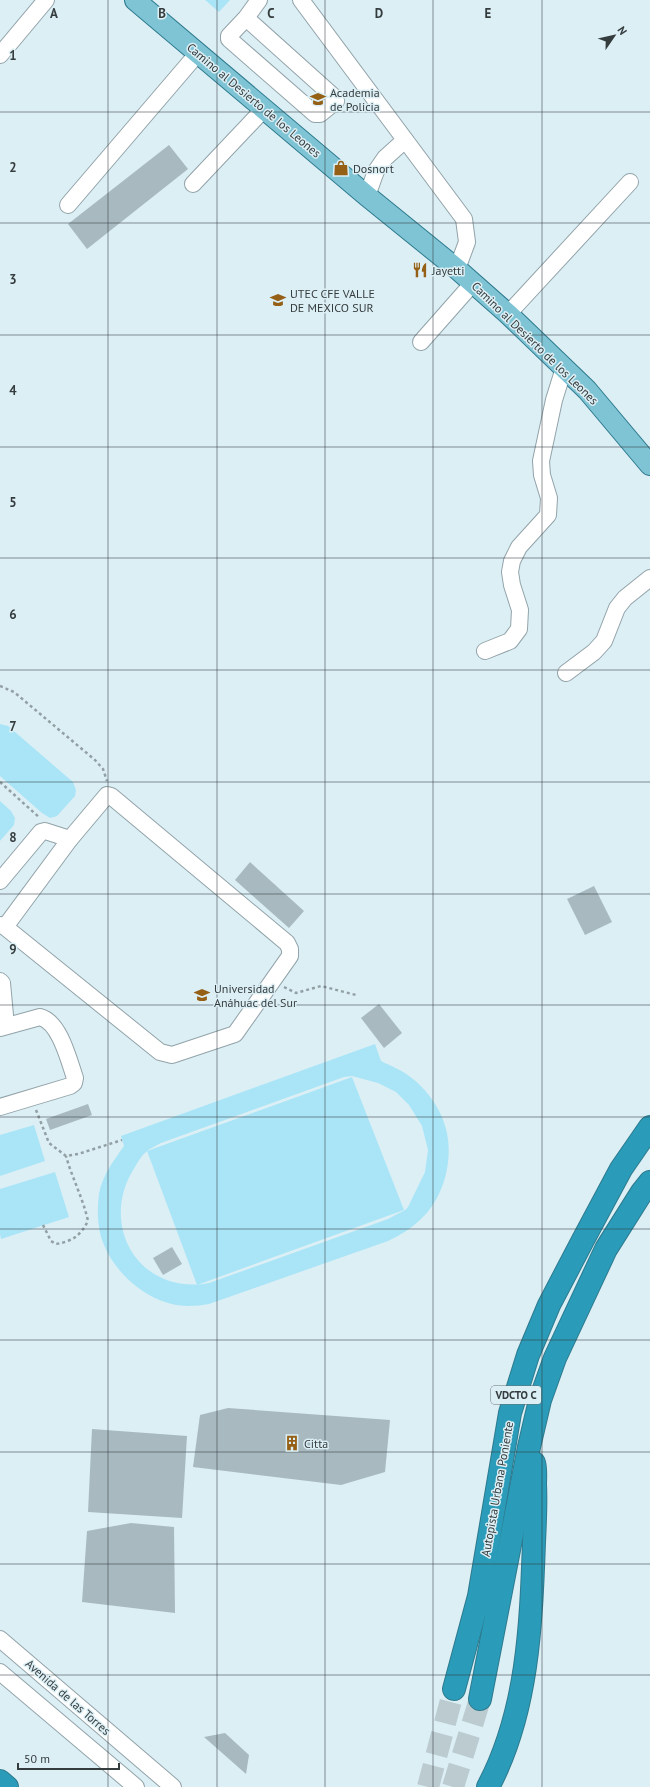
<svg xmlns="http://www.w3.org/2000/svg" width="650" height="1787" viewBox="0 0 650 1787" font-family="'PT Sans',sans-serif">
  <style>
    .grass { fill: #aae5f7; fill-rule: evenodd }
    .building { fill: #a8bac0 }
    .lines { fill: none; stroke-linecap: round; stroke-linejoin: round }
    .highway-tunnel { stroke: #bbcbd0; stroke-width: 22; stroke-dasharray: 22 11; stroke-linecap: butt }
    .minor-casing { stroke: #92a3a9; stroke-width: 18 }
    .major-casing { stroke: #2e7a8e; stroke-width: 22 }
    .highway-casing { stroke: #2e7a8e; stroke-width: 24 }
    .path { stroke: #92a0a4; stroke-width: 2.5; stroke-dasharray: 3 3; stroke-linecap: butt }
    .minor { stroke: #fff; stroke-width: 16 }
    .major { stroke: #7fc4d5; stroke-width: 20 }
    .highway { stroke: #2a9cb9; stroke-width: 22 }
    .grid { fill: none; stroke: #353c3e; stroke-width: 1; stroke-opacity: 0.55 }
    .labels { text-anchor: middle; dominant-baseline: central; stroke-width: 3; stroke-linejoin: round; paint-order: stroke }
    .shield { fill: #dceff5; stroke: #677275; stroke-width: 1 }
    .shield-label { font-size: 11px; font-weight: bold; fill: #353c3e }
    .poi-label { font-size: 12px; fill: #353c3e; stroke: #dceff5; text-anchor: start }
    .street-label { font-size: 12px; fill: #353c3e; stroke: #dceff5 }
    .grid-label { font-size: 13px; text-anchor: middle; font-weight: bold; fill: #353c3e; stroke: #dceff5; stroke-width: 3; stroke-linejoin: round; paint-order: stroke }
  </style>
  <rect width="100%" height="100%" fill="#dceff5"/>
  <!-- grass -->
  <g class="grass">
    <path d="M205,0h25l-11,12z"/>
    <path d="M0,724l8,2 65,56 3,8 -1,6 -18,20 -7,2 -8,-5 -42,-37z"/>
    <path d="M0,801l11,10 4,7 -1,7 -14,16z"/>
    <path d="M375,1044l6,17c10,5 23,10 32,18 15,12 29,32 33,50 8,30 -2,69 -25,90 -10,10 -21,16 -33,22l-179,63c-6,1 -14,2 -21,2 -35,0 -71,-29 -84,-61 -7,-16 -7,-35 -5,-51 3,-18 15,-34 25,-48l-3,-10zM352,1076l26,7 18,9 13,13 13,21 6,24 -3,22 -17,35 -3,3 -17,9 -179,64c-69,13 -112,-58 -74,-116 3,-5 6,-11 11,-15 4,-4 10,-6 15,-9l183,-66z"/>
    <path d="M352,1077l52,133 -207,75 -50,-134z"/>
    <path d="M34,1125l11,36 -45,15v-41z"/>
    <path d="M55,1172l14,45 -68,22 -1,-5v-45z"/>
  </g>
  <!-- building -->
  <g class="building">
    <path d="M169,145l19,24 -101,80 -19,-25z"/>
    <path d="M250,862l54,49 -15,17 -54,-48z"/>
    <path d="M594,886l18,36 -27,13 -18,-36z"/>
    <path d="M379,1004l23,29 -18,15 -23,-30z"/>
    <path d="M88,1104l4,11 -42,15 -4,-11z"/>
    <path d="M172,1247l10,17 -19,11 -10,-17z"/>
    <path d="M228,1408l162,12 -5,52 -44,13 -148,-18 7,-52z"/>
    <path d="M92,1429l95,7 -5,82 -94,-6z"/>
    <path d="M131,1523l43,4 1,86 -93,-11 5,-71z"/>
    <path d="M225,1733l24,22 -3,19 -42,-37z"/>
  </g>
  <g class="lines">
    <!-- highway-tunnel -->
    <g class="highway-tunnel">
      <path d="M428,1787l26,-98"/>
      <path d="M453,1787l27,-88"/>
    </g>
    <defs>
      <g id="minor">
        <path d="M301,0l163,219 3,23 -10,27"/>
        <path d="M246,18l88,79 2,4 -16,13h-5l-86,-75v-3l17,-18 13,-18"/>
        <path d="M0,55l46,-55"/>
        <path d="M193,184l71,-75"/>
        <path d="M367,196l9,-25 9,-13 20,-18"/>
        <path d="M68,205l130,-152"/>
        <path d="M508,314l122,-132"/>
        <path d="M421,342l52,-59"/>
        <path d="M485,651l25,-10 9,-12 1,-19 -8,-25 -2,-13 2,-11 7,-14 29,-32 1,-17 -7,-23 -1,-14 13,-61 10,-32"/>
        <path d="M566,673l28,-21 10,-11 13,-33 8,-10 25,-20"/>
        <path d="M0,881l41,-49 4,-1 25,8"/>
        <path d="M0,925l5,2 155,125 12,3 63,-21 55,-78v-7l-3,-6 -176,-147 -4,-1 -37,44 -65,88"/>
        <path d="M0,981l2,2 4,43"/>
        <path d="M0,1028l40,-11c20,5 29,44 35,61l-1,5 -4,3 -70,21"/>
        <path d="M0,1639l173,148"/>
        <path d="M0,1672l136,115"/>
      </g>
      <path id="major" d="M135,0l232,196 90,73 51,45 79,76 63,75"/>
      <g id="highway">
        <path d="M454,1689l25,-93 31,-183 18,-58 21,-50 34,-65 38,-71 29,-42"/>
        <path d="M480,1699l49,-252 11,-47 15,-42 51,-109 36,-57 8,-10"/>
        <path d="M0,1781l7,6"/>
        <path d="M488,1787c40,-75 43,-162 46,-245 1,-20 2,-39 1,-58 0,-7 1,-14 -1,-21"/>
      </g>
    </defs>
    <!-- minor casing -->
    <use href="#minor" class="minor-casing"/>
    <!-- major casing -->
    <use href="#major" class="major-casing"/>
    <!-- highway casing -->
    <use href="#highway" class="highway-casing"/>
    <!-- path -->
    <g class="path">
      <path d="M0,686l14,6 81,68 8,9 4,12"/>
      <path d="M0,782l40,36"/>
      <path d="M284,987l12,6 25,-7 35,9"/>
      <path d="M36,1110l13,33 17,13 12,-2 44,-14"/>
      <path d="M43,1225l8,16 5,3c17,-3 24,-8 32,-23 -5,-23 -16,-43 -22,-65"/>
    </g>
    <!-- minor -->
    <use href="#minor" class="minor"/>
    <!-- major -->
    <use href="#major" class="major"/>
    <!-- highway -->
    <use href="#highway" class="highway"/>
  </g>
  <!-- grid -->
  <path class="grid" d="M108,0v1787M217,0v1787M325,0v1787M433,0v1787M542,0v1787M0,112h650M0,223h650M0,335h650M0,447h650M0,558h650M0,670h650M0,782h650M0,894h650M0,1005h650M0,1117h650M0,1229h650M0,1340h650M0,1452h650M0,1564h650M0,1675h650"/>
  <!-- icons -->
  <defs>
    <symbol id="school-bare" viewBox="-9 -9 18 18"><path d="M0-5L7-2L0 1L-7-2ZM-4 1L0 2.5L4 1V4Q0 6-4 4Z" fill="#956016" stroke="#dceff5" stroke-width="2.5" paint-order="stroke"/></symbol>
    <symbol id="shop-bare" viewBox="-9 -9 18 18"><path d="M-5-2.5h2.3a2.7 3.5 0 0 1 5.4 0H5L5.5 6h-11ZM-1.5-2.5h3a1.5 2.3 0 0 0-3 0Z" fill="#956016" stroke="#dceff5" stroke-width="2.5" paint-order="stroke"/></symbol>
    <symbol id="restaurant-bare" viewBox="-9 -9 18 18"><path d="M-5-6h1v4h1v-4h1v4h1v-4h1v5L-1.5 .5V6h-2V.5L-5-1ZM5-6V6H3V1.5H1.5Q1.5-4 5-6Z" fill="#956016" stroke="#dceff5" stroke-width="2.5" paint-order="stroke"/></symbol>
    <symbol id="university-bare" viewBox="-9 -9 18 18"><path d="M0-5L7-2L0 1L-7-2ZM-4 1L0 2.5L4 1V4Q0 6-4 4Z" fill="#956016" stroke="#dceff5" stroke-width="2.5" paint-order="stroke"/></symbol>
    <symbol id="building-bare" viewBox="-9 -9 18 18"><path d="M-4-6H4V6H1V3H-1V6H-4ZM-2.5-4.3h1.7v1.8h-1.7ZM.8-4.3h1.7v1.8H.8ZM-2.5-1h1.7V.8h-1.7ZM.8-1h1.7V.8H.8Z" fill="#956016" stroke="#dceff5" stroke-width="2.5" paint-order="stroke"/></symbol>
  </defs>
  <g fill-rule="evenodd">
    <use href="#school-bare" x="307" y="88" width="22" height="22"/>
    <use href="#shop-bare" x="330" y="157" width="22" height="22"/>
    <use href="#restaurant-bare" x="409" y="259" width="22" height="22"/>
    <use href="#school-bare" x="267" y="289" width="22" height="22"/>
    <use href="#university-bare" x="191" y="984" width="22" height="22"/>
    <use href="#building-bare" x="281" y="1432" width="22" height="22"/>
  </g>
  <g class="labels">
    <!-- shield labels -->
    <rect class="shield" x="491" y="1386" width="50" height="18" rx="3"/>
    <g class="shield-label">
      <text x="516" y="1395">VDCTO C</text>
    </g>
    <!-- poi labels -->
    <g class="poi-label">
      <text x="330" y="92">Academia<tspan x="330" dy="14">de Policia</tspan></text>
      <text x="353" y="168">Dosnort</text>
      <text x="432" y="270">Jayetti</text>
      <text x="290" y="293">UTEC CFE VALLE<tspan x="290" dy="14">DE MEXICO SUR</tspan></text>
      <text x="214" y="988">Universidad<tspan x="214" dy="14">Anáhuac del Sur</tspan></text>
      <text x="304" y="1443">Citta</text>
    </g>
    <!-- street labels -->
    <g class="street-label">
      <text transform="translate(254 100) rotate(40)">Camino al Desierto de los Leones</text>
      <text transform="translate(535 343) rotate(44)">Camino al Desierto de los Leones</text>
      <text transform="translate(497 1489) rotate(-80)">Autopista Urbana Poniente</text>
      <text transform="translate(68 1697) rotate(41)">Avenida de las Torres</text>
    </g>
  </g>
  <g class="grid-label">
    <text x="54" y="18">A</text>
    <text x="162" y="18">B</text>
    <text x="271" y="18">C</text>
    <text x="379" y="18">D</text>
    <text x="488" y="18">E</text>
    <text x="13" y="60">1</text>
    <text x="13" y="172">2</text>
    <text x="13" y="284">3</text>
    <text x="13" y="395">4</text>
    <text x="13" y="507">5</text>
    <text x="13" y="619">6</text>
    <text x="13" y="731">7</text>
    <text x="13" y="842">8</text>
    <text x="13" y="954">9</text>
  </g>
  <!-- north arrow -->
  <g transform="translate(614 36) rotate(56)" stroke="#dceff5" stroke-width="3" paint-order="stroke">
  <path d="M0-3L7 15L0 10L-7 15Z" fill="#353c3e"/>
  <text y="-6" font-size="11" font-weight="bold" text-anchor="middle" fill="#353c3e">N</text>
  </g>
  <!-- scale -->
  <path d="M18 1763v6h101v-6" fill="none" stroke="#353c3e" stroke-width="2"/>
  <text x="24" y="1763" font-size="12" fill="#353c3e" stroke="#dceff5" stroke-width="3" paint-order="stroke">50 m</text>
</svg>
